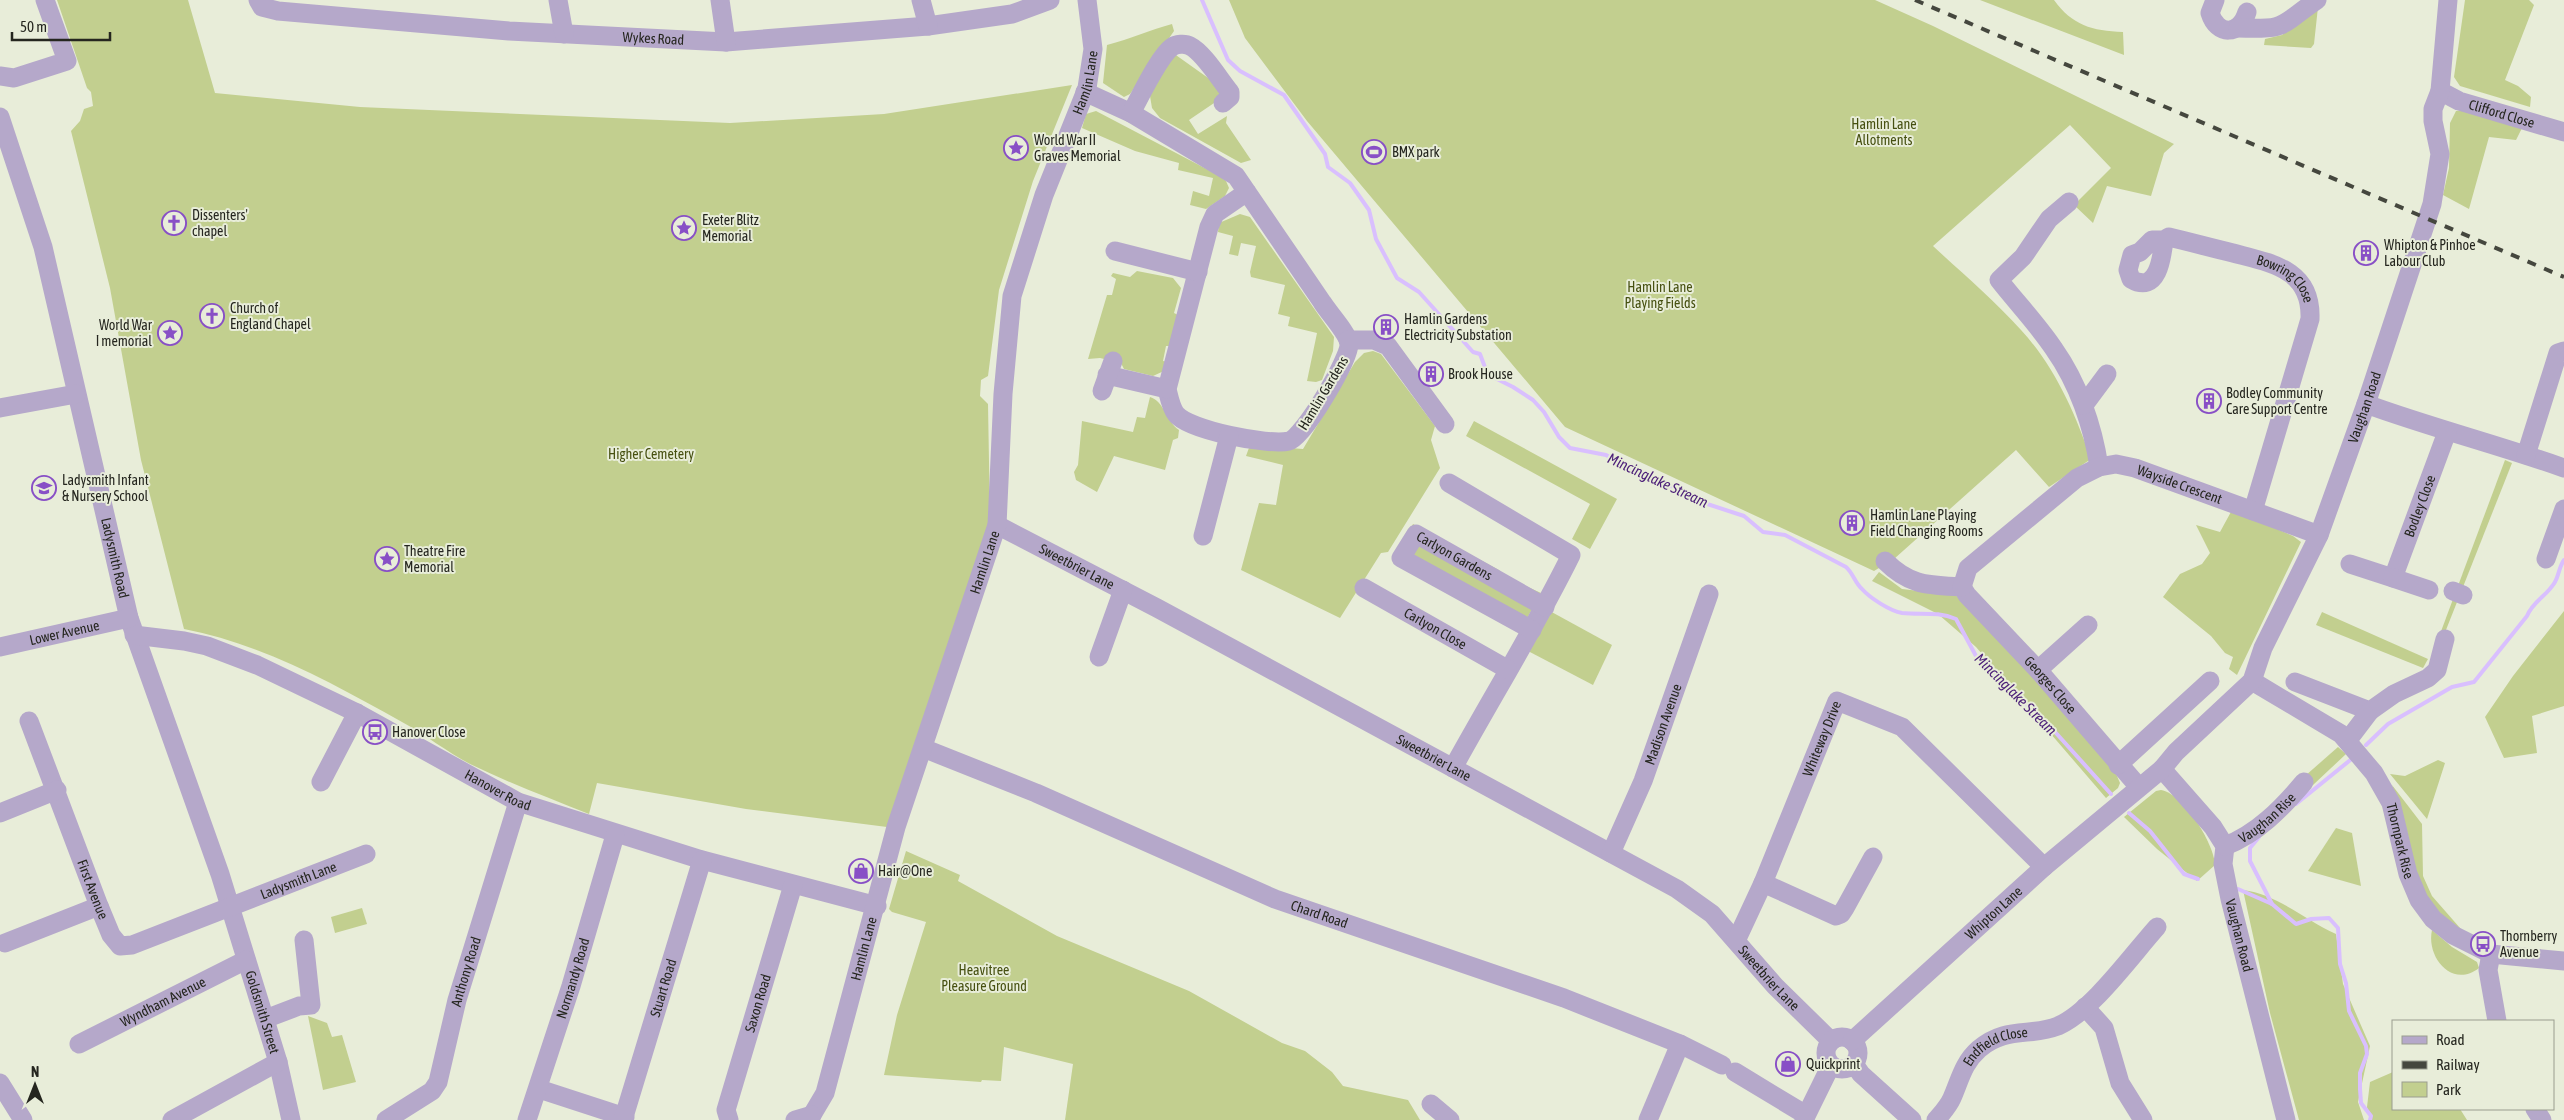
<svg xmlns="http://www.w3.org/2000/svg" width="2564" height="1120" viewBox="0 0 2564 1120" font-family="'Asap Condensed',sans-serif">
  <style>
    .green { fill: #c2cf8f }
    .lines { fill: none; stroke-linecap: round; stroke-linejoin: round }
    .stream { stroke: #d9bffe; stroke-width: 4 }
    .minor { stroke: #b5a8ca; stroke-width: 19 }
    .rail { stroke: #45473e; stroke-width: 4; stroke-dasharray: 9 9; stroke-linecap: butt }
    .labels { text-anchor: middle; dominant-baseline: central; stroke-width: 4; stroke-linejoin: round; paint-order: stroke }
    .street-label { font-size: 14px; fill: #25261f; stroke: #e8edd9 }
    .park-label { font-size: 14px; fill: #465010; stroke: #e8edd9 }
    .poi-label { font-size: 14px; fill: #25261f; stroke: #e8edd9; text-anchor: start }
    .water-label { font-size: 15px; font-style: italic; fill: #4d2179; stroke: #e8edd9 }
  </style>
  <rect width="100%" height="100%" fill="#e8edd9"/>
  <!-- green -->
  <g class="green">
    <path d="M57,0h131l27,93 145,14 370,16 154,-9 188,-29 -39,96 -34,109 -11,86 -7,4 -1,16 8,8 2,115 -103,308 -141,-18 -149,-26 -8,31c-40,-16 -80,-31 -119,-50 -23,-12 -44,-29 -68,-42 -68,-38 -140,-78 -218,-93l-43,-169 -31,-172 -39,-157 9,-10 4,-12 9,-3 -2,-14 -4,-4z"/>
    <path d="M1229,0h646l58,26 241,118 -10,9 -13,43 -44,-10 -14,37 -19,-18 37,-37 -41,-43 -137,121c29,27 61,54 88,84 34,37 54,83 70,129l-42,28 -33,-37 -122,109 -20,12 -309,-144 -258,-306 -62,-83z"/>
    <path d="M1980,0h74c18,25 38,31 69,32l1,23z"/>
    <path d="M2465,0h64l5,5 -29,75 13,6 13,11 -1,10 -70,-21 -6,-9z"/>
    <path d="M2318,7l-4,37 -3,4 -47,-3 1,-6 17,-4z"/>
    <path d="M1172,24l2,7 -44,63 -6,3 -21,-14 4,-38c24,-6 42,-15 65,-21z"/>
    <path d="M1173,53l45,32 3,6 -4,10 -28,19 9,14 29,-18 -1,7 25,37 -10,3 -81,-45 -8,-10 -2,-12z"/>
    <path d="M2465,110l57,18 -6,12 -27,-3 -20,72 -26,-14 6,-27 1,-45 6,-12z"/>
    <path d="M1096,111l122,64 8,6 3,7 -4,8 -19,13 -16,-4 3,-14 16,5 4,-18 -35,-8 1,-7 -44,-12 -53,-23 4,-14z"/>
    <path d="M1240,214l10,3 84,120 -1,14 -11,29 -6,2 -9,-1 10,-48 -29,-7 2,-9 -12,-3 7,-29 -34,-8 -1,-5 6,-26 -15,-3 -3,13 -9,-2 4,-18 -15,-4 1,-9z"/>
    <path d="M1137,271l36,7 8,10 -7,25 4,2 -7,31h-5l-3,15 6,1 -3,8 -13,6 -29,-7 -3,-6 -21,-5 -12,1 19,-64h5l4,-16 -5,-3 2,-3 17,4z"/>
    <path d="M1373,351l8,3 54,72 -4,14 9,28 -52,84 -7,1 -41,65 -99,-48 18,-67 17,2 7,-40 -37,-9 4,-11 53,4 52,-87 9,-9z"/>
    <path d="M1150,397c14,4 16,24 29,33l-1,8 -5,2 -8,30 -51,-14 -17,36 -21,-12 -2,-8 4,-7 4,-44 51,11 4,-15 8,1z"/>
    <path d="M1474,421l143,78 -27,50 -18,-10 18,-35 -124,-68z"/>
    <path d="M2505,460l7,3 -68,172 -4,-1z"/>
    <path d="M2232,510l61,26 8,6 -64,133 -8,-6 4,-12 -8,-4 -14,-17 -48,-39 17,-23 22,-10 8,-11 -14,-28 24,7z"/>
    <path d="M1413,524l86,46 5,6 37,17 -21,38 -126,-70z"/>
    <path d="M1879,572l23,17 26,3 22,-3 85,89 79,91 6,14 -2,5 -12,10 -130,-151 -38,-33 -66,-33z"/>
    <path d="M1548,610l64,35 -19,40 -65,-34z"/>
    <path d="M2564,611v95l-32,10 5,37 -33,5 -19,-41 28,-41z"/>
    <path d="M2322,612l106,47 -5,9 -107,-43z"/>
    <path d="M2338,747l8,7 -33,31 -8,-9z"/>
    <path d="M2438,760l7,3 -18,56 -37,-45 15,2z"/>
    <path d="M2392,785l30,39 1,52 9,20 35,40 -7,-2 -32,-33 -12,-25 -8,-41z"/>
    <path d="M2161,790c23,4 53,54 54,75l-18,16 -40,-32 -33,-32 32,-26z"/>
    <path d="M2336,828l16,5 9,53 -53,-15z"/>
    <path d="M906,851l54,24 -2,6 99,55 132,55 93,52 23,8 27,21 11,14 65,14 12,20h-355l8,-56 -69,-17 -3,34 -19,-1 -1,2 -97,-7 13,-60 29,-93 -34,-10 -3,-3z"/>
    <path d="M2243,890c34,4 62,30 93,44l7,50 27,62 -12,56 6,18h-65l-29,-107z"/>
    <path d="M362,908l5,16 -32,9 -4,-16z"/>
    <path d="M2432,930l20,17 25,15 2,6c-27,21 -53,-11 -47,-38z"/>
    <path d="M308,1016l19,7 5,14 10,-2 14,47 -33,8z"/>
    <path d="M2393,1072v37h67l7,11h-97l-3,-13 3,-25z"/>
  </g>
  <g class="lines">
    <!-- stream -->
    <g class="stream">
      <path d="M1202,0l26,60 12,11 44,24 41,59 3,13 22,16 19,27 7,29 21,39 22,14 54,60 7,2 6,16 7,7 20,10 20,13 11,12 15,25 11,11 36,7 45,25 20,6 24,14 49,16 19,16 22,3 61,32c7,6 9,16 16,22 8,9 28,22 40,24 20,2 35,-2 54,6l20,37 80,77 55,61"/>
      <path d="M2366,745l22,-21 64,-37 22,-5 53,-66c6,-15 20,-20 28,-34 4,-7 4,-15 9,-22"/>
      <path d="M2296,804l58,-47"/>
      <path d="M2129,813l21,18 34,43 14,5"/>
      <path d="M2259,837l-9,11v13l22,43"/>
      <path d="M2238,889l34,15 24,20 15,-5 18,-1 9,10 2,36 6,19 3,28 17,35 1,8 -7,19v16l1,14 10,13 -1,4"/>
    </g>
    <!-- minor -->
    <g class="minor">
      <path id="s1" d="M258,0l4,7 16,4 231,20 217,11 202,-16 84,-12 38,-14"/>
      <path d="M558,0l6,34"/>
      <path d="M720,0l6,42"/>
      <path d="M921,0l7,26"/>
      <path d="M2215,0l-5,13c7,23 30,23 37,-1"/>
      <path d="M2238,28c50,2 41,-2 79,-28"/>
      <path d="M0,76l14,2 53,-17 -22,-61"/>
      <path id="s2" d="M2440,91l19,10 105,31"/>
      <path d="M1085,92l46,21 105,63c29,42 57,84 86,126 6,10 25,30 27,41 2,14 -46,95 -60,98 -20,5 -101,-11 -113,-27 -5,-6 -7,-17 -9,-25l42,-162 6,-13 32,-22"/>
      <path d="M1131,113c8,-14 28,-57 41,-66 4,-3 13,-4 18,-1 14,7 30,34 40,46v5l-7,6"/>
      <path id="s3" d="M0,117l43,130 86,371 91,256 58,188 13,58"/>
      <path d="M2069,202l-20,17 -26,38 -24,23c18,23 39,45 55,69 24,34 39,77 45,118"/>
      <path id="s4" d="M2164,240h-12l-12,12 -8,3 -4,15 3,9c27,16 31,-22 33,-39l5,-3c21,5 43,11 64,16 38,10 79,16 77,66l-57,192"/>
      <path d="M1115,251l83,21"/>
      <path d="M1348,340h26l14,6 57,78"/>
      <path d="M1107,375l60,14"/>
      <path d="M1102,391l11,-30"/>
      <path d="M2366,404c66,24 133,41 198,64"/>
      <path d="M2084,405l23,-31"/>
      <path d="M0,408l76,-14"/>
      <path d="M2526,455l32,-102 6,-2"/>
      <path d="M1449,483l122,72c-36,73 -79,142 -118,213"/>
      <path id="s5" d="M997,525l160,83 520,281 35,25 63,72 56,55"/>
      <path d="M1203,536l26,-100"/>
      <path d="M2546,559l18,-50"/>
      <path id="s6" d="M1885,561c25,25 43,24 77,26l5,8 71,75 100,116"/>
      <path id="s7" d="M2350,564l43,14 54,-146"/>
      <path d="M2393,578l36,12"/>
      <path id="s8" d="M1962,587l6,-19 109,-90 22,-11 17,-3 19,4 184,67"/>
      <path id="s9" d="M1364,588l143,81"/>
      <path d="M2453,591l10,4"/>
      <path id="s10" d="M1532,630l-131,-72 15,-24 129,73"/>
      <path id="s11" d="M134,635l50,6 23,5 50,19 100,48 161,89 184,58 175,46"/>
      <path id="s12" d="M0,647l129,-29"/>
      <path d="M1099,657l24,-67"/>
      <path d="M2038,670l50,-45"/>
      <path id="s13" d="M2252,681l89,53 33,39 17,30 17,71 11,26 14,19 20,16 38,19 73,7"/>
      <path d="M2295,682l75,29 24,-17 34,-16 9,-8 8,-31"/>
      <path id="s14" d="M29,721l70,185 12,29 9,11 12,-1 234,-91"/>
      <path d="M2348,740l22,-29"/>
      <path id="s15" d="M923,748l113,45 239,106 289,99 116,46 42,21"/>
      <path d="M2118,765l92,-84"/>
      <path id="s16" d="M2162,769l51,58 12,19 -2,18 7,35 56,221"/>
      <path d="M321,782l36,-69"/>
      <path d="M0,813l57,-23"/>
      <path id="s17" d="M2225,846c32,-12 57,-38 79,-64"/>
      <path id="s18" d="M1611,853l32,-72 66,-187"/>
      <path d="M1763,883l73,33 5,-2 4,-6 28,-51"/>
      <path id="s19" d="M1736,941l27,-58 74,-182 65,26 142,140"/>
      <path d="M5,943l94,-37"/>
      <path d="M2491,954l-3,16 9,51"/>
      <path d="M2085,1007l19,21 16,55 23,37"/>
      <path d="M265,1019l34,-13 12,-1 -7,-65"/>
      <circle cx="1842" cy="1053" r="16"/>
      <path id="s20" d="M1852,1041l192,-174 118,-98 14,-17 76,-71 11,-33 56,-113 47,-131 66,-200 8,-50 -7,-33v-12l7,-18 8,-91"/>
      <path id="s21" d="M79,1044l167,-84"/>
      <path d="M1854,1064l7,10 51,46"/>
      <path d="M1735,1072l71,43"/>
      <path d="M0,1083l23,37"/>
      <path d="M539,1089l86,28"/>
      <path d="M1431,1104l19,16"/>
      <path d="M2535,1109l7,11"/>
      <path id="s22" d="M812,1115l13,-22 71,-266 101,-302 6,-131 9,-98 32,-101 43,-107 6,-39 -6,-49"/>
      <path d="M172,1120l106,-58"/>
      <path id="s23" d="M386,1120l46,-29 6,-9 19,-82 61,-198"/>
      <path id="s24" d="M527,1120l44,-134 44,-151"/>
      <path id="s25" d="M623,1120l79,-260"/>
      <path id="s26" d="M729,1120l-3,-10 67,-225"/>
      <path d="M795,1120l17,-5"/>
      <path d="M1648,1120l32,-76"/>
      <path d="M1804,1120l27,-55"/>
      <path id="s27" d="M1936,1120c6,-7 12,-13 16,-22 8,-18 11,-35 27,-49 27,-23 51,-12 79,-23 34,-15 73,-70 99,-99"/>
    </g>
    <!-- rail -->
    <path class="rail" d="M1915,0l649,277"/>
  </g>
  <!-- icons -->
  <defs>
    <symbol id="sight-ring" viewBox="-11 -11 22 22"><circle r="9.5" fill="#e8edd9" stroke="#884fc6" stroke-width="1.5"/><path d="M0-6L1.8-2.2L6-1.7L2.9 1.2L3.7 5.4L0 3.3L-3.7 5.4L-2.9 1.2L-6-1.7L-1.8-2.2Z" fill="#884fc6"/></symbol>
    <symbol id="stadium-ring" viewBox="-11 -11 22 22"><circle r="9.5" fill="#e8edd9" stroke="#884fc6" stroke-width="1.5"/><path d="M0-5a6.5 5 0 1 0 0 10a6.5 5 0 1 0 0-10ZM-3.5-1.8h7v3.6h-7Z" fill="#884fc6"/></symbol>
    <symbol id="church-ring" viewBox="-11 -11 22 22"><circle r="9.5" fill="#e8edd9" stroke="#884fc6" stroke-width="1.5"/><path d="M-1.2-6h2.4v3.5h3.3v2.4h-3.3V6h-2.4V-.1h-3.3v-2.4h3.3Z" fill="#884fc6"/></symbol>
    <symbol id="building-ring" viewBox="-11 -11 22 22"><circle r="9.5" fill="#e8edd9" stroke="#884fc6" stroke-width="1.5"/><path d="M-4-6H4V6H1V3H-1V6H-4ZM-2.5-4.3h1.7v1.8h-1.7ZM.8-4.3h1.7v1.8H.8ZM-2.5-1h1.7V.8h-1.7ZM.8-1h1.7V.8H.8Z" fill="#884fc6"/></symbol>
    <symbol id="school-ring" viewBox="-11 -11 22 22"><circle r="9.5" fill="#e8edd9" stroke="#884fc6" stroke-width="1.5"/><path d="M0-5L7-2L0 1L-7-2ZM-4 1L0 2.5L4 1V4Q0 6-4 4Z" fill="#884fc6"/></symbol>
    <symbol id="bus-ring" viewBox="-11 -11 22 22"><circle r="9.5" fill="#e8edd9" stroke="#884fc6" stroke-width="1.5"/><path d="M-5-6H5V4H4V6H2V4H-2V6H-4V4H-5ZM-3.5-4V0h7V-4ZM-3.5 1.2v1.5H-2V1.2ZM2 1.2v1.5H3.5V1.2Z" fill="#884fc6"/></symbol>
    <symbol id="shop-ring" viewBox="-11 -11 22 22"><circle r="9.5" fill="#e8edd9" stroke="#884fc6" stroke-width="1.5"/><path d="M-5-2.5h2.3a2.7 3.5 0 0 1 5.4 0H5L5.5 6h-11ZM-1.5-2.5h3a1.5 2.3 0 0 0-3 0Z" fill="#884fc6"/></symbol>
  </defs>
  <g fill-rule="evenodd">
    <use href="#sight-ring" x="1002" y="134" width="28" height="28"/>
    <use href="#stadium-ring" x="1360" y="138" width="28" height="28"/>
    <use href="#church-ring" x="160" y="209" width="28" height="28"/>
    <use href="#sight-ring" x="670" y="214" width="28" height="28"/>
    <use href="#building-ring" x="2352" y="239" width="28" height="28"/>
    <use href="#church-ring" x="198" y="302" width="28" height="28"/>
    <use href="#building-ring" x="1372" y="313" width="28" height="28"/>
    <use href="#sight-ring" x="156" y="319" width="28" height="28"/>
    <use href="#building-ring" x="1417" y="360" width="28" height="28"/>
    <use href="#building-ring" x="2195" y="387" width="28" height="28"/>
    <use href="#school-ring" x="30" y="474" width="28" height="28"/>
    <use href="#building-ring" x="1838" y="509" width="28" height="28"/>
    <use href="#sight-ring" x="373" y="545" width="28" height="28"/>
    <use href="#bus-ring" x="361" y="718" width="28" height="28"/>
    <use href="#shop-ring" x="847" y="857" width="28" height="28"/>
    <use href="#bus-ring" x="2469" y="930" width="28" height="28"/>
    <use href="#shop-ring" x="1774" y="1050" width="28" height="28"/>
  </g>
  <g class="labels">
    <!-- street labels -->
    <g class="street-label">
      <text stroke="none"><textPath href="#s1" startOffset="401">Wykes Road</textPath></text>
      <text stroke="none"><textPath href="#s22" startOffset="1075">Hamlin Lane</textPath></text>
      <text stroke="none"><textPath href="#s2" startOffset="66">Clifford Close</textPath></text>
      <text stroke="none"><textPath href="#s4" startOffset="259">Bowring Close</textPath></text>
      <text transform="translate(1323 393) rotate(-59)">Hamlin Gardens</text>
      <text stroke="none"><textPath href="#s20" startOffset="835">Vaughan Road</textPath></text>
      <text stroke="none"><textPath href="#s8" startOffset="270">Wayside Crescent</textPath></text>
      <text stroke="none"><textPath href="#s7" startOffset="122">Bodley Close</textPath></text>
      <text stroke="none"><textPath href="#s3" startOffset="456">Ladysmith Road</textPath></text>
      <text stroke="none"><textPath href="#s10" startOffset="222">Carlyon Gardens</textPath></text>
      <text stroke="none"><textPath href="#s22" startOffset="580">Hamlin Lane</textPath></text>
      <text stroke="none"><textPath href="#s5" startOffset="90">Sweetbrier Lane</textPath></text>
      <text stroke="none"><textPath href="#s9" startOffset="82">Carlyon Close</textPath></text>
      <text stroke="none"><textPath href="#s12" startOffset="66">Lower Avenue</textPath></text>
      <text stroke="none"><textPath href="#s6" startOffset="216">Georges Close</textPath></text>
      <text stroke="none"><textPath href="#s18" startOffset="139">Madison Avenue</textPath></text>
      <text stroke="none"><textPath href="#s19" startOffset="220">Whiteway Drive</textPath></text>
      <text stroke="none"><textPath href="#s5" startOffset="495">Sweetbrier Lane</textPath></text>
      <text stroke="none"><textPath href="#s11" startOffset="399">Hanover Road</textPath></text>
      <text stroke="none"><textPath href="#s17" startOffset="51">Vaughan Rise</textPath></text>
      <text stroke="none"><textPath href="#s13" startOffset="228">Thornpark Rise</textPath></text>
      <text stroke="none"><textPath href="#s14" startOffset="434">Ladysmith Lane</textPath></text>
      <text stroke="none"><textPath href="#s14" startOffset="180">First Avenue</textPath></text>
      <text stroke="none"><textPath href="#s15" startOffset="430">Chard Road</textPath></text>
      <text stroke="none"><textPath href="#s20" startOffset="191">Whipton Lane</textPath></text>
      <text stroke="none"><textPath href="#s16" startOffset="191">Vaughan Road</textPath></text>
      <text stroke="none"><textPath href="#s22" startOffset="175">Hamlin Lane</textPath></text>
      <text stroke="none"><textPath href="#s23" startOffset="179">Anthony Road</textPath></text>
      <text stroke="none"><textPath href="#s5" startOffset="900">Sweetbrier Lane</textPath></text>
      <text stroke="none"><textPath href="#s24" startOffset="149">Normandy Road</textPath></text>
      <text stroke="none"><textPath href="#s25" startOffset="138">Stuart Road</textPath></text>
      <text stroke="none"><textPath href="#s21" startOffset="94">Wyndham Avenue</textPath></text>
      <text stroke="none"><textPath href="#s26" startOffset="122">Saxon Road</textPath></text>
      <text stroke="none"><textPath href="#s3" startOffset="934">Goldsmith Street</textPath></text>
      <text stroke="none"><textPath href="#s27" startOffset="100">Endfield Close</textPath></text>
    </g>
    <!-- park labels -->
    <g class="park-label">
      <text x="1884" y="124">Hamlin Lane<tspan x="1884" dy="16">Allotments</tspan></text>
      <text x="1660" y="287">Hamlin Lane<tspan x="1660" dy="16">Playing Fields</tspan></text>
      <text x="651" y="454">Higher Cemetery</text>
      <text x="984" y="970">Heavitree<tspan x="984" dy="16">Pleasure Ground</tspan></text>
    </g>
    <!-- poi labels -->
    <g class="poi-label">
      <text x="1034" y="140">World War II<tspan x="1034" dy="16">Graves Memorial</tspan></text>
      <text x="1392" y="152">BMX park</text>
      <text x="192" y="215">Dissenters'<tspan x="192" dy="16">chapel</tspan></text>
      <text x="702" y="220">Exeter Blitz<tspan x="702" dy="16">Memorial</tspan></text>
      <text x="2384" y="245">Whipton &amp; Pinhoe<tspan x="2384" dy="16">Labour Club</tspan></text>
      <text x="230" y="308">Church of<tspan x="230" dy="16">England Chapel</tspan></text>
      <text x="1404" y="319">Hamlin Gardens<tspan x="1404" dy="16">Electricity Substation</tspan></text>
      <text x="152" y="325" text-anchor="end">World War<tspan x="152" dy="16">I memorial</tspan></text>
      <text x="1448" y="374">Brook House</text>
      <text x="2226" y="393">Bodley Community<tspan x="2226" dy="16">Care Support Centre</tspan></text>
      <text x="62" y="480">Ladysmith Infant<tspan x="62" dy="16">&amp; Nursery School</tspan></text>
      <text x="1870" y="515">Hamlin Lane Playing<tspan x="1870" dy="16">Field Changing Rooms</tspan></text>
      <text x="404" y="551">Theatre Fire<tspan x="404" dy="16">Memorial</tspan></text>
      <text x="392" y="732">Hanover Close</text>
      <text x="878" y="871">Hair@One</text>
      <text x="2500" y="936">Thornberry<tspan x="2500" dy="16">Avenue</tspan></text>
      <text x="1806" y="1064">Quickprint</text>
    </g>
    <!-- water labels -->
    <g class="water-label">
      <text transform="translate(1658 480) rotate(25)">Mincinglake Stream</text>
      <text transform="translate(2016 694) rotate(45)">Mincinglake Stream</text>
    </g>
  </g>
  <!-- legend -->
  <rect x="2392" y="1020" width="162" height="90" fill="#e8edd9" stroke="#9a9d8f"/>
  <rect x="2402" y="1036" width="25" height="8" fill="#b5a8ca" stroke="#9a9d8f"/>
  <text x="2436" y="1045" font-size="15" fill="#25261f">Road</text>
  <rect x="2402" y="1061" width="25" height="8" fill="#45473e" stroke="#9a9d8f"/>
  <text x="2436" y="1070" font-size="15" fill="#25261f">Railway</text>
  <rect x="2402" y="1082" width="25" height="15" fill="#c2cf8f" stroke="#9a9d8f"/>
  <text x="2436" y="1095" font-size="15" fill="#25261f">Park</text>
  <!-- north arrow -->
  <g transform="translate(35 1085)" stroke="#e8edd9" stroke-width="4" paint-order="stroke">
  <path d="M0-4L9 19L0 12L-9 19Z" fill="#25261f"/>
  <text y="-8" font-size="14" font-weight="bold" text-anchor="middle" fill="#25261f">N</text>
  </g>
  <!-- scale -->
  <path d="M12 32v8h98v-8" fill="none" stroke="#25261f" stroke-width="2.5"/>
  <text x="20" y="32" font-size="15" fill="#25261f" stroke="#e8edd9" stroke-width="4" paint-order="stroke">50 m</text>
</svg>
